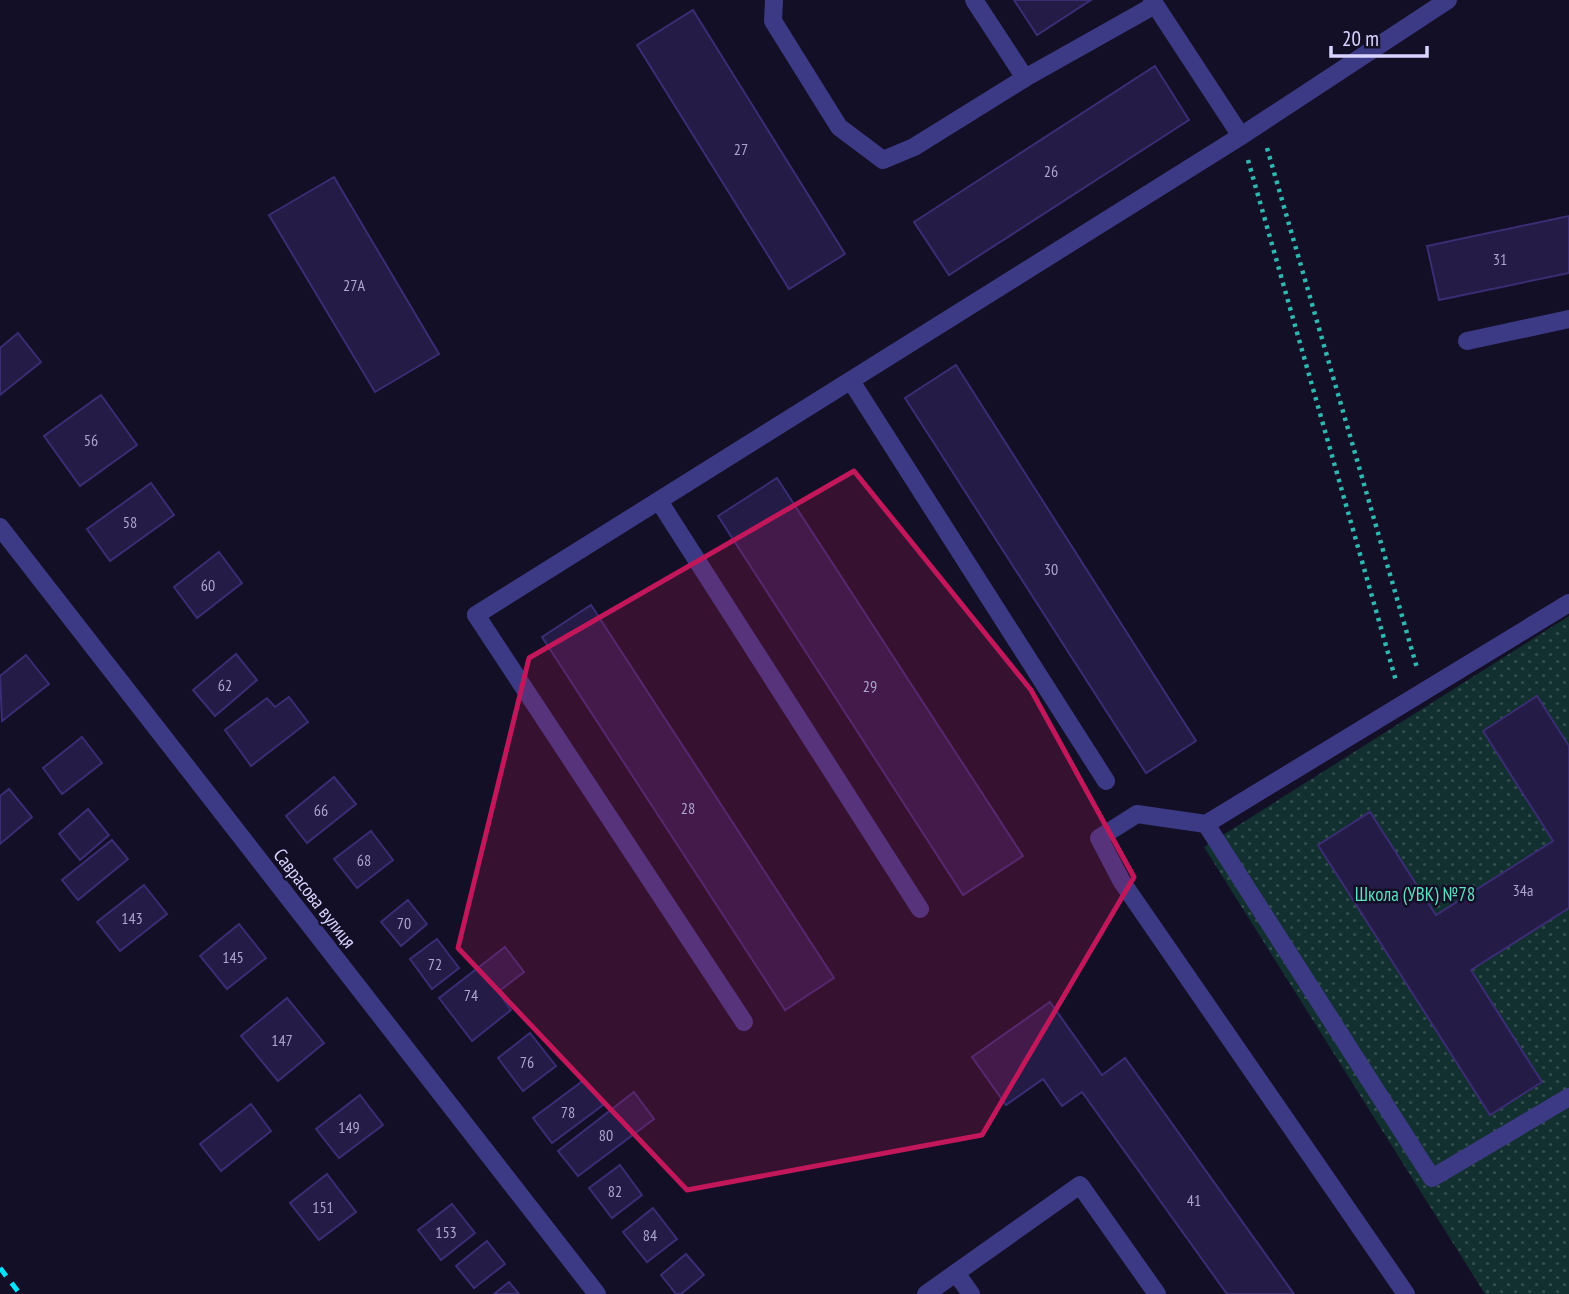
<svg xmlns="http://www.w3.org/2000/svg" width="1569" height="1294" viewBox="0 0 1569 1294" font-family="'PT Sans Narrow',sans-serif">
  <style>
    .park { fill: url(#park-dots) }
    .building { fill: #241b47; stroke: #3b2d73; stroke-width: 2 }
    .lines { fill: none; stroke-linecap: round; stroke-linejoin: round }
    .path { stroke: #2fb8b0; stroke-width: 4.5; stroke-dasharray: 3.5 5; stroke-linecap: butt }
    .service { stroke: #3d3a85; stroke-width: 18 }
    .minor { stroke: #3d3a85; stroke-width: 18 }
    .rail { stroke: #00e5ff; stroke-width: 5; stroke-dasharray: 10 9; stroke-linecap: butt }
    .marked { fill: #c2185b; fill-opacity: 0.2; stroke: #c2185b; stroke-width: 5; stroke-linejoin: round }
    .labels { text-anchor: middle; dominant-baseline: central; stroke-width: 5; stroke-linejoin: round; paint-order: stroke }
    .number-label { font-size: 16px; fill: #aca6d1 }
    .park-label { font-size: 19px; fill: #5fe0c0; stroke: #130f26 }
    .street-label { font-size: 19px; fill: #d9d4ff; stroke: #130f26 }
  </style>
  <defs>
    <pattern id="park-dots" width="8" height="8" patternUnits="userSpaceOnUse" patternTransform="scale(1.75)"><rect width="8" height="8" fill="#12302f"/><path d="M2 2h.1M6 6h.1" fill="none" stroke="#344d4e" stroke-width="1.8" stroke-linecap="round"/></pattern>
  </defs>
  <rect width="100%" height="100%" fill="#130f26"/>
  <!-- park -->
  <path class="park" d="M1569,616v678h-84l-281,-447z"/>
  <!-- building -->
  <g class="building">
    <path d="M1014,0h77l-54,35z"/>
    <path d="M693,10l152,244 -56,35 -152,-244z"/>
    <path d="M1155,66l34,54 -240,155 -35,-53z"/>
    <path d="M334,177l105,177 -64,38 -106,-177z"/>
    <path d="M1569,216v57l-130,27 -12,-54z"/>
    <path d="M18,333l23,29 -41,33v-47z"/>
    <path d="M956,365l240,376 -50,32 -241,-375z"/>
    <path d="M101,395l36,50 -57,41 -36,-50z"/>
    <path d="M777,478l246,378 -60,39 -245,-379z"/>
    <path d="M151,483l23,32 -64,46 -23,-32z"/>
    <path d="M219,552l23,31 -45,35 -23,-31z"/>
    <path d="M591,605l243,373 -49,32 -243,-373z"/>
    <path d="M236,654l21,26 -42,36 -22,-26z"/>
    <path d="M26,655l23,29 -47,37 -2,-45z"/>
    <path d="M1537,696l32,50v162l-98,62 71,112 -52,33 -172,-270 52,-33 66,103 117,-74 -70,-110z"/>
    <path d="M289,697l19,25 -57,44 -26,-36 42,-32 8,9z"/>
    <path d="M82,737l20,26 -40,31 -19,-26z"/>
    <path d="M334,777l22,27 -49,39 -21,-27z"/>
    <path d="M9,789l23,28 -32,27v-48z"/>
    <path d="M88,809l21,26 -29,25 -21,-26z"/>
    <path d="M371,831l22,29 -36,28 -23,-29z"/>
    <path d="M112,840l16,19 -50,41 -16,-20z"/>
    <path d="M144,885l23,29 -47,37 -23,-29z"/>
    <path d="M408,900l19,24 -26,22 -20,-24z"/>
    <path d="M239,924l27,34 -39,31 -27,-33z"/>
    <path d="M437,939l22,29 -27,21 -22,-30z"/>
    <path d="M505,947l19,25 -26,20 13,18 -39,31 -33,-43z"/>
    <path d="M287,998l37,45 -46,38 -37,-45z"/>
    <path d="M1050,1002l52,73 23,-17 169,236h-67l-145,-202 -20,14 -19,-27 -37,26 -34,-48z"/>
    <path d="M530,1033l26,33 -33,25 -25,-33z"/>
    <path d="M584,1080l19,25 -51,38 -19,-25z"/>
    <path d="M634,1092l20,27 -76,57 -20,-25z"/>
    <path d="M360,1095l23,30 -44,33 -23,-29z"/>
    <path d="M251,1104l20,27 -50,40 -21,-27z"/>
    <path d="M620,1165l22,30 -30,23 -23,-30z"/>
    <path d="M327,1174l29,38 -37,28 -29,-37z"/>
    <path d="M452,1204l23,29 -34,27 -23,-30z"/>
    <path d="M653,1208l24,31 -30,23 -24,-30z"/>
    <path d="M487,1241l18,23 -31,24 -18,-22z"/>
    <path d="M686,1254l18,21 -23,19h-5l-15,-19z"/>
    <path d="M509,1282l10,12h-25z"/>
  </g>
  <g class="lines">
    <!-- path -->
    <g class="path">
      <path d="M1267,148l150,520"/>
      <path d="M1248,160l148,521"/>
    </g>
    <!-- service -->
    <g class="service">
      <path d="M774,0l-1,21 66,106 44,33 31,-13 111,-69 130,-73"/>
      <path d="M974,0l51,78"/>
      <path d="M1467,341l102,-22"/>
      <path d="M851,381l255,400"/>
      <path d="M659,501l261,408"/>
      <path d="M1569,603l-363,221 226,354 137,-81"/>
      <path d="M476,615l268,407"/>
      <path d="M1206,824l-69,-10 -38,24 23,44 284,412"/>
      <path d="M956,1273l15,21"/>
      <path d="M926,1294l154,-109 77,109"/>
    </g>
    <!-- minor -->
    <g class="minor">
      <path d="M1152,0l89,136"/>
      <path d="M0,527l597,767"/>
      <path d="M476,615l765,-479 207,-136"/>
    </g>
    <!-- rail -->
    <path class="rail" d="M0,1268l20,26"/>
  </g>
  <!-- marked area -->
  <path class="marked" d="M854,471l177,219 103,187 -152,258 -295,55 -229,-242 71,-290z"/>
  <g class="labels">
    <!-- number labels -->
    <g class="number-label">
      <text x="741" y="149">27</text>
      <text x="1051" y="171">26</text>
      <text x="1500" y="259">31</text>
      <text x="354" y="285">27А</text>
      <text x="91" y="440">56</text>
      <text x="130" y="522">58</text>
      <text x="1051" y="569">30</text>
      <text x="208" y="585">60</text>
      <text x="225" y="685">62</text>
      <text x="870" y="686">29</text>
      <text x="688" y="808">28</text>
      <text x="321" y="810">66</text>
      <text x="364" y="860">68</text>
      <text x="1523" y="890">34а</text>
      <text x="132" y="918">143</text>
      <text x="404" y="923">70</text>
      <text x="233" y="957">145</text>
      <text x="435" y="964">72</text>
      <text x="471" y="995">74</text>
      <text x="282" y="1040">147</text>
      <text x="527" y="1062">76</text>
      <text x="568" y="1112">78</text>
      <text x="349" y="1127">149</text>
      <text x="606" y="1135">80</text>
      <text x="615" y="1191">82</text>
      <text x="1194" y="1200">41</text>
      <text x="323" y="1207">151</text>
      <text x="446" y="1232">153</text>
      <text x="650" y="1235">84</text>
    </g>
    <!-- park labels -->
    <g class="park-label">
      <text x="1415" y="894">Школа (УВК) №78</text>
    </g>
    <!-- street labels -->
    <g class="street-label">
      <text transform="translate(315 898) rotate(52)">Саврасова вулиця</text>
    </g>
  </g>
  <!-- scale -->
  <path d="M1331 46v10h96v-10" fill="none" stroke="#d9d4ff" stroke-width="3.5"/>
  <text x="1342" y="46" font-size="21" fill="#d9d4ff" stroke="#130f26" stroke-width="5" paint-order="stroke">20 m</text>
</svg>
